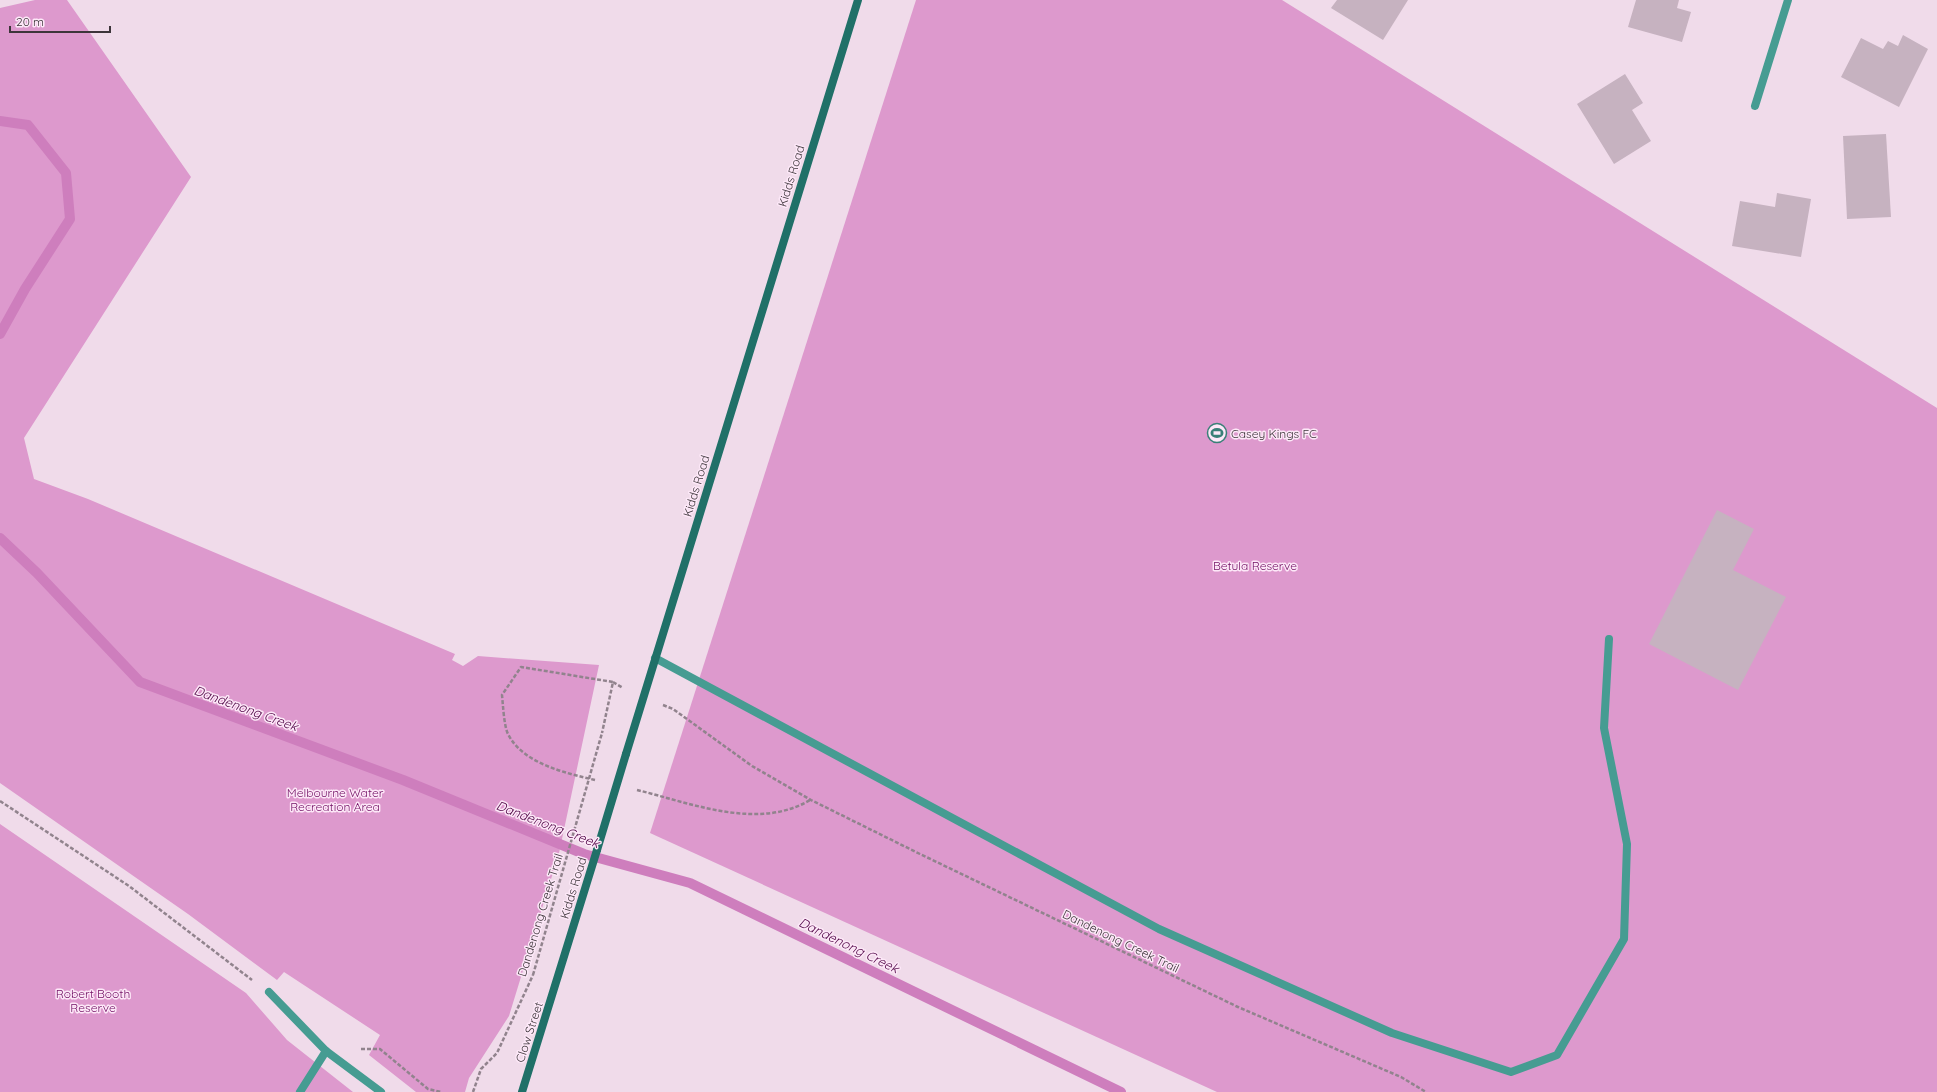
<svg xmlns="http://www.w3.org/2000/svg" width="1937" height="1092" viewBox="0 0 1937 1092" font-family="Quicksand,sans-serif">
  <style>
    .green { fill: #dd99cd }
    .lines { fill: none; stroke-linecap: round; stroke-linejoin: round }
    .stream { stroke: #ce7ebd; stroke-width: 10 }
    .building { fill: #c6b2c0 }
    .path { stroke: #91838d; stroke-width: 2.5; stroke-dasharray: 4 2; stroke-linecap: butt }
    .service { stroke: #469c92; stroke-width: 8 }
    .minor { stroke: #469c92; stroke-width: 8 }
    .secondary { stroke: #207068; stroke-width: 8 }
    .path-bridge { stroke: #91838d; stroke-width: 2.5; stroke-dasharray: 4 2; stroke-linecap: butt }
    .secondary-bridge { stroke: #207068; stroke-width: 8 }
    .labels { text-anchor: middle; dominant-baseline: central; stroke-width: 3; stroke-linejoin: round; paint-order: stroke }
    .street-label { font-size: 12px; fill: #3d353a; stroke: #fde8f8 }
    .poi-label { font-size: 12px; fill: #3d353a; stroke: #fde8f8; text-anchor: start }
    .park-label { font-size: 12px; fill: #710e63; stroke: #fde8f8 }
    .water-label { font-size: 13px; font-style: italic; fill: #500546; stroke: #fde8f8 }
  </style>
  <rect width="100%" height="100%" fill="#f0dbea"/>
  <!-- green -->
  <g class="green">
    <path d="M35,0h32l124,177 -167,261 10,41 54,20 367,155 -3,6 11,6 15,-10 121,9 -40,188 -50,163 -40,62 -4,14h-49l-47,-37 11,-20 -96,-63 -7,8 -89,-66 -188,-131v-775z"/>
    <path d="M916,0h366l655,408v684h-720l-567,-259z"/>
    <path d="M0,824l246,169 41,47 66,52h-353z"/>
  </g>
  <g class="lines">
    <!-- stream -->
    <g class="stream">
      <path d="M0,121l28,4 38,48 4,46 -45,70 -25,45"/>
      <path d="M0,538l37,35 103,109 263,98 181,74 106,29 431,209"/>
    </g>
  </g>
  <!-- building -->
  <g class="building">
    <path d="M1337,0h71l-25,40 -52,-32z"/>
    <path d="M1636,0h43l-2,8 14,4 -9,30 -54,-15z"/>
    <path d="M1903,35l25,14 -29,58 -58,-30 20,-39 22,11 5,-8 10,5z"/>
    <path d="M1625,74l18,29 -11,7 19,31 -37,23 -37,-60z"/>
    <path d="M1886,134l5,83 -44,2 -4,-83z"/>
    <path d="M1777,193l34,6 -10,58 -69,-11 8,-45 35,6z"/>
    <path d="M1717,510l37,19 -21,41 53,27 -48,93 -89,-46z"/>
  </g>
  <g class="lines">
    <!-- path -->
    <g class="path">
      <path d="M613,682l10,6"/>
      <path d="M663,705l10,4 79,57 59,34 109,54 318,153 163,70 25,15"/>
      <path d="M595,780c-29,-7 -72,-16 -87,-46 -4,-8 -5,-29 -6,-39l19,-28 92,15 -11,51"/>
      <path d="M637,790c54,13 121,41 173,10"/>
      <path d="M0,801l129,85 123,94"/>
      <path d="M361,1049h19l48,40 13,3"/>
      <path d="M473,1092l8,-23 16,-16 36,-78"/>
    </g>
    <!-- service -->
    <g class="service">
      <path d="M655,658l504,271 233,104 119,39 46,-17 67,-116 3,-95 -23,-116 5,-89"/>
      <path d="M269,992l57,59 55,41"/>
      <path d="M300,1092l26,-41"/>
    </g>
    <!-- minor -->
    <path class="minor" d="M1755,106l33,-106"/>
    <!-- secondary -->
    <g class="secondary">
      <path d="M626,754l232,-754"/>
      <path d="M522,1092l75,-242"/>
    </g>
    <!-- path-bridge -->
    <path class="path-bridge" d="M533,975l69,-242"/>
    <!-- secondary-bridge -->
    <path class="secondary-bridge" d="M597,850l29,-96"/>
  </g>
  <!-- icons -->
  <defs>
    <symbol id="stadium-ring" viewBox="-11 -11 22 22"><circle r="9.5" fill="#fde8f8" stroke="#3a8078" stroke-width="1.5"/><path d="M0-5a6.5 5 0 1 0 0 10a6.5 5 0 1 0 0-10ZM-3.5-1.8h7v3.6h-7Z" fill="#3a8078"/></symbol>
  </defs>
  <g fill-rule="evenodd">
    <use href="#stadium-ring" x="1206" y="422" width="22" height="22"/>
  </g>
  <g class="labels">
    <!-- street labels -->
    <g class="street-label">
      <text transform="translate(791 176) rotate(-73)">Kidds Road</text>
      <text transform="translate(696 486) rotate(-73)">Kidds Road</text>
      <text transform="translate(573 888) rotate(-73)">Kidds Road</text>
      <text transform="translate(540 915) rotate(-73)">Dandenong Creek Trail</text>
      <text transform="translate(1121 941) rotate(26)">Dandenong Creek Trail</text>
      <text transform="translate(529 1032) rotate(-72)">Clow Street</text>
    </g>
    <!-- poi labels -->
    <g class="poi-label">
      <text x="1231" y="433">Casey Kings FC</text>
    </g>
    <!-- park labels -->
    <g class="park-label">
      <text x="1255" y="565">Betula Reserve</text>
      <text x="335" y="792">Melbourne Water<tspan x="335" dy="14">Recreation Area</tspan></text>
      <text x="93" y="993">Robert Booth<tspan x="93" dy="14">Reserve</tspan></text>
    </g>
    <!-- water labels -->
    <g class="water-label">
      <text transform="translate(246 708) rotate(20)">Dandenong Creek</text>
      <text transform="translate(548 824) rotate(21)">Dandenong Creek</text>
      <text transform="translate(849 945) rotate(26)">Dandenong Creek</text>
    </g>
  </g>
  <!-- scale -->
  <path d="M10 26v6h100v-6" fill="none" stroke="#3d353a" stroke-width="2"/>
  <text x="16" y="26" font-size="12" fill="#3d353a" stroke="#fde8f8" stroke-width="3" paint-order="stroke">20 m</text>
</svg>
